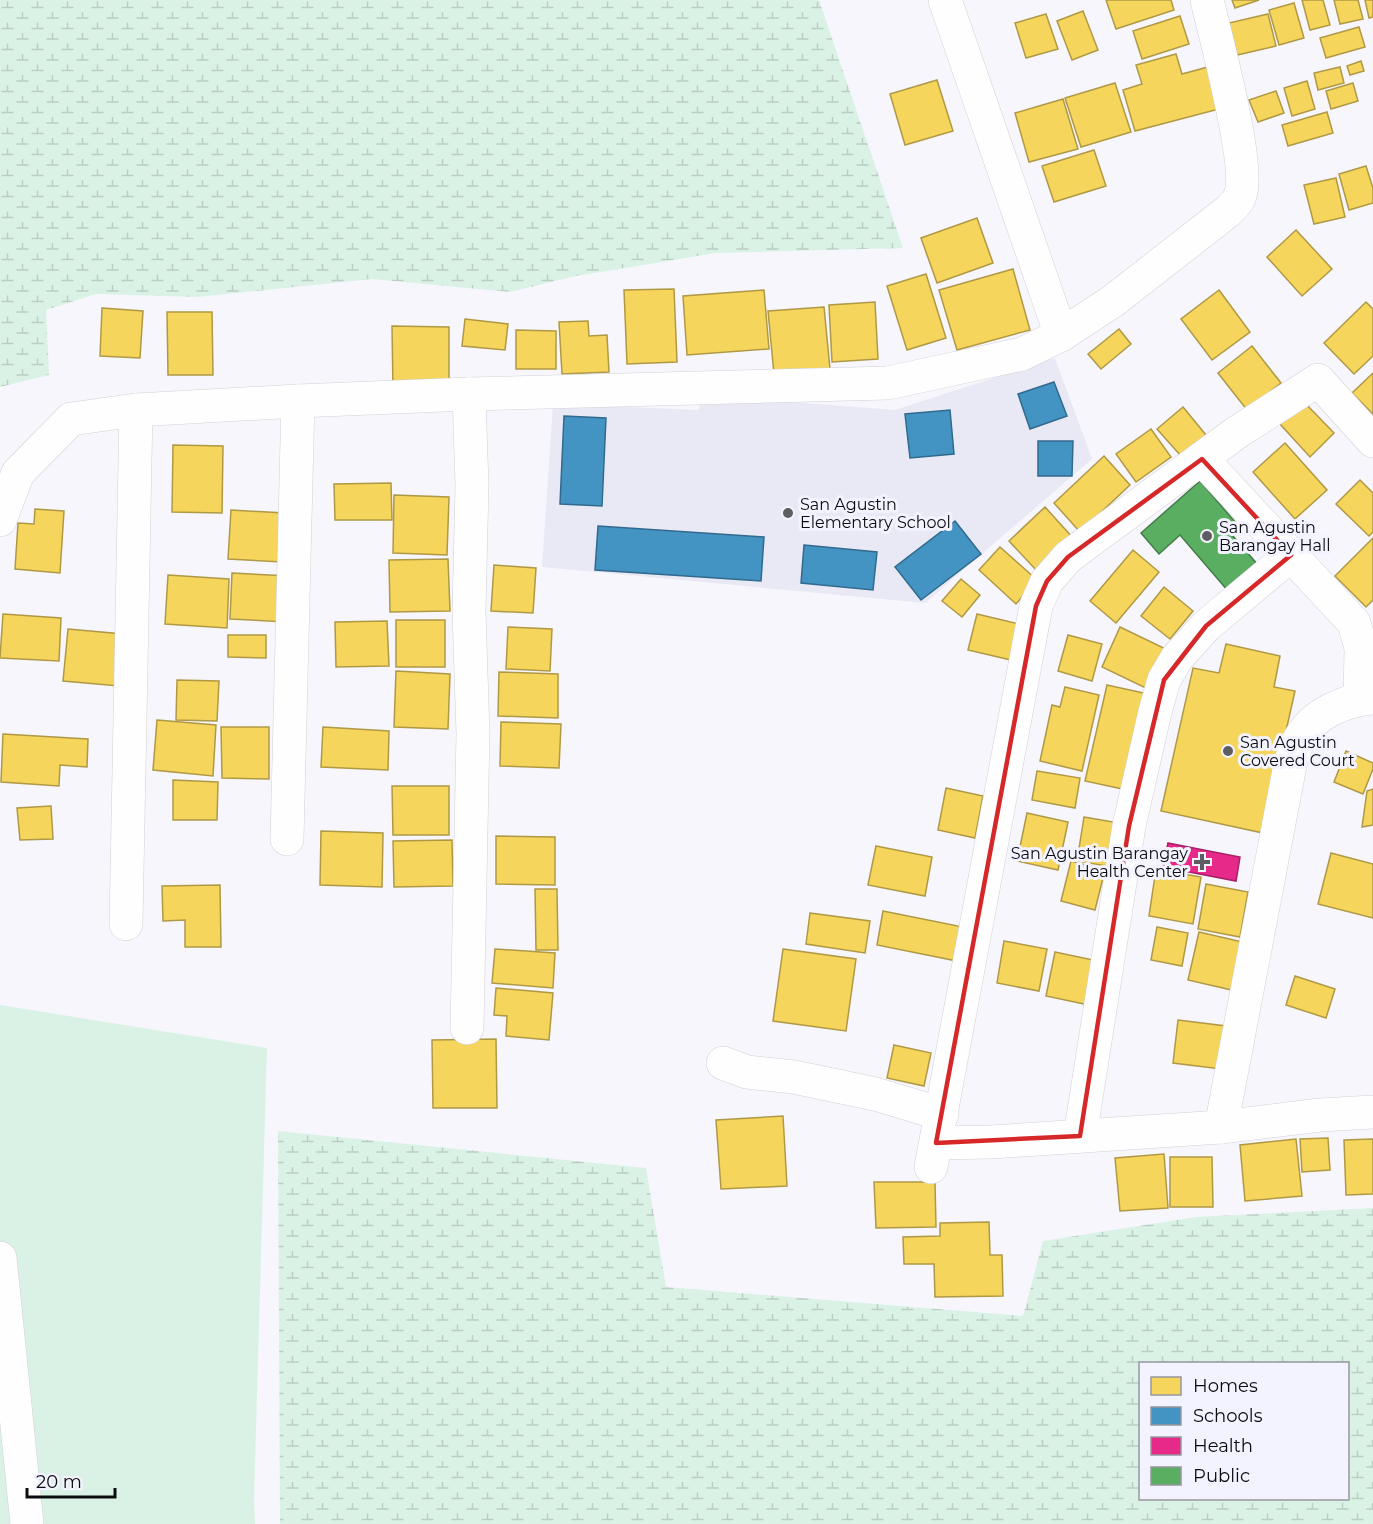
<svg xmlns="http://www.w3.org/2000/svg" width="1373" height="1524" viewBox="0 0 1373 1524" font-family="Montserrat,sans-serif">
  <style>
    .built { fill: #e9e9f6 }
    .grass { fill: #daf2e5 }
    .wetland { fill: url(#wetland-marsh); fill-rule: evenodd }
    .homes { fill: #f6d55c; stroke: #b09945; stroke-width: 1.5 }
    .schools { fill: #4393c3; stroke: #326a8d; stroke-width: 1.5 }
    .health { fill: #e7298a; stroke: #a52065; stroke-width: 1.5 }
    .public { fill: #5aae61; stroke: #437d48; stroke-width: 1.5 }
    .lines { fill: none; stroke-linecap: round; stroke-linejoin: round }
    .minor-casing { stroke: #d1d1d6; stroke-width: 34 }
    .minor { stroke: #fefeff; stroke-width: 33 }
    .marked { fill: none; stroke: #d62828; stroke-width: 4.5; stroke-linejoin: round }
    .poi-dot { fill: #5e5e62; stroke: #f3f3ff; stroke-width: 2 }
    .labels { text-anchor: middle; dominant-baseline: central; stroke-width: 6; stroke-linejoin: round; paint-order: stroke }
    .poi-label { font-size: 16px; fill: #0c0c0f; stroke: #f3f3ff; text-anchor: start }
  </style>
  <defs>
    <pattern id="wetland-marsh" width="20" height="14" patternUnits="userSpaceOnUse" patternTransform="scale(1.5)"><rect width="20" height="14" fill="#daf2e5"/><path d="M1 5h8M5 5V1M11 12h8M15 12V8" fill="none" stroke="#bacec3"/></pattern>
  </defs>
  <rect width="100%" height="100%" fill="#f6f6fc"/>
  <!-- built -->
  <path class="built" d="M1055,358l37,101 -167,144 -383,-36 11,-163 146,6 2,-15 194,15z"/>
  <!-- grass -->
  <path class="grass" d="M0,1005l267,43 -13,450 1,26h-255z"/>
  <!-- wetland -->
  <g class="wetland">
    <path d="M0,0h819l84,248 -187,5 -140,23 -66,16 -138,-13 -175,18 -101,-3 -50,16 3,65 -49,12z"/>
    <path d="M278,1131l368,37 20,119 357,29 20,-75 153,-24 177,-9v316h-1093zM1140,1364h208v134h-208z"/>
  </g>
  <!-- homes -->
  <g class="homes">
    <path d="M1106,0h65l3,10 -58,19z"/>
    <path d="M1232,0h27l-24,8z"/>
    <path d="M1302,0h21l7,25 -20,5z"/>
    <path d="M1334,0h24l5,19 -23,5z"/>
    <path d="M1365,0h8v17l-4,1z"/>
    <path d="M1294,3l10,35 -25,7 -10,-35z"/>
    <path d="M1083,11l15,39 -26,10 -15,-39z"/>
    <path d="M1046,14l12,35 -32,9 -11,-35z"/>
    <path d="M1268,14l8,32 -39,9 -8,-32z"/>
    <path d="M1180,16l9,28 -47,15 -9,-28z"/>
    <path d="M1359,27l6,20 -39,11 -6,-20z"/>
    <path d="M1176,54l6,20 26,-7 11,42 -84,22 -12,-41 19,-6 -6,-19z"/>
    <path d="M1361,61l3,10 -14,4 -3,-9z"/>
    <path d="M1340,67l4,16 -26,7 -4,-17z"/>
    <path d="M937,80l16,51 -48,14 -15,-51z"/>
    <path d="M1307,81l8,28 -23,7 -8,-28z"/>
    <path d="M1115,83l16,49 -50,15 -16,-49z"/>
    <path d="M1353,83l5,18 -27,8 -5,-18z"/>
    <path d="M1276,91l8,22 -26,9 -9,-22z"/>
    <path d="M1063,99l15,50 -49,13 -14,-49z"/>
    <path d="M1327,112l6,21 -45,13 -6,-21z"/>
    <path d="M1094,150l12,36 -52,16 -12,-36z"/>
    <path d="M1366,166l7,22v15l-24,7 -10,-36z"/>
    <path d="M1336,178l9,39 -31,7 -10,-39z"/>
    <path d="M977,218l16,45 -56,20 -16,-45z"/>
    <path d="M1296,230l36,39 -30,27 -35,-39z"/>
    <path d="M1013,269l17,61 -73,20 -18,-60z"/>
    <path d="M926,274l20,64 -39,12 -20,-64z"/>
    <path d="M674,289l3,73 -50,2 -3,-74z"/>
    <path d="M764,290l5,59 -82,6 -4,-59z"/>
    <path d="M1219,290l31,42 -38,28 -31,-41z"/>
    <path d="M875,302l3,57 -46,3 -3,-57z"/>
    <path d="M1366,302l7,7v47l-19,18 -30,-31z"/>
    <path d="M824,307l6,62 -56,5 -6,-63z"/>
    <path d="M102,308l41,3 -3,47 -40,-2z"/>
    <path d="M167,312h45l1,63h-45z"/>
    <path d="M465,319l43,5 -3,26 -43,-4z"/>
    <path d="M588,321l1,15 18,-1 2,37 -47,2 -3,-52z"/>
    <path d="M392,326l57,1v63h-56z"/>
    <path d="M1119,329l12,15 -30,25 -13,-15z"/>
    <path d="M516,330l40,1v38h-40z"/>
    <path d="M1252,346l29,37 -34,27 -29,-37z"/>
    <path d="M1373,373v41l-21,-21z"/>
    <path d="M1304,402l30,31 -24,24 -30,-33z"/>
    <path d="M1183,407l23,28 -25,21 -24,-27z"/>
    <path d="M1151,429l20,28 -35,25 -20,-28z"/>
    <path d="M1285,443l42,47 -32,29 -42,-47z"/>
    <path d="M173,445l50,1 -1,67 -50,-1z"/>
    <path d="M1104,456l26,29 -50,47 -26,-29z"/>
    <path d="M1360,480l13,13v39l-4,4 -33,-32z"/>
    <path d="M391,483l1,37h-57l-1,-36z"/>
    <path d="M394,495l55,2 -2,58 -54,-2z"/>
    <path d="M1045,507l28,31 -36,33 -28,-30z"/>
    <path d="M35,509l29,2 -4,62 -45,-4 3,-46 16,1z"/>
    <path d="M231,510l54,3 -3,49 -54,-3z"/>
    <path d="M1373,538v62l-7,7 -31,-31z"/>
    <path d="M1000,547l37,33 -21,24 -37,-34z"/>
    <path d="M1133,550l26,22 -43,51 -26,-22z"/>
    <path d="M448,559l2,52 -60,1 -1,-52z"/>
    <path d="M494,565l42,3 -3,45 -42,-2z"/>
    <path d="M232,573l58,3 -3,46 -57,-3z"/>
    <path d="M168,575l61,4 -2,49 -62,-4z"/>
    <path d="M961,579l19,16 -18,22 -20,-16z"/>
    <path d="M1164,587l29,24 -23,28 -29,-23z"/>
    <path d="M3,614l58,4 -2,43 -59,-3z"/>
    <path d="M977,614l42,10 -8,36 -43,-10z"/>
    <rect x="396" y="620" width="49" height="47"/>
    <path d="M387,621l2,45 -53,1 -1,-45z"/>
    <path d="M508,627l44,2 -2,42 -44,-2z"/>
    <path d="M1120,627l50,24 -18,40 -50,-24z"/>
    <path d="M68,629l55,5 -4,52 -56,-5z"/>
    <path d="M228,635h38v23l-38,-1z"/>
    <path d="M1068,635l34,9 -10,37 -34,-10z"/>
    <path d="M1226,644l54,12 -6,31 21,4 -32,142 -102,-22 32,-143 26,5z"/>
    <path d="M396,671l54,3 -2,55 -54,-2z"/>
    <path d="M499,672l59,2v44l-60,-2z"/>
    <path d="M177,680l42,1 -2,40 -41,-1z"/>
    <path d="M1107,685l46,10 -21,96 -47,-10z"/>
    <path d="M1065,687l34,8 -17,76 -42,-10 12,-56 8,2z"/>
    <path d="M157,720l59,5 -3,51 -60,-6z"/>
    <path d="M501,722l60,2 -2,44 -59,-2z"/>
    <path d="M221,727h48v52l-47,-1z"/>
    <path d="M323,727l66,4 -1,39 -67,-3z"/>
    <path d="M3,734l85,5 -1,28 -27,-2 -1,21 -58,-4z"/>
    <path d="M1346,751l27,12v6l-10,25 -29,-12z"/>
    <path d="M1037,771l43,7 -5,30 -43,-8z"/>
    <path d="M173,780l45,2 -1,38h-44z"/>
    <path d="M392,786h57v49h-56z"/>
    <path d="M946,788l37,8 -8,42 -37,-8z"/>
    <path d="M1373,789v36l-11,2 5,-36z"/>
    <path d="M51,806l2,33 -33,1 -3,-32z"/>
    <path d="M1027,813l41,9 -10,48 -41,-9z"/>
    <path d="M1084,817l41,7 -7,44 -41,-7z"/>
    <path d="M321,831l62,2 -1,54 -62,-2z"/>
    <path d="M496,836l59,1v48l-59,-1z"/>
    <path d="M452,840l1,46 -59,1 -1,-46z"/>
    <path d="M876,846l56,11 -7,39 -57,-11z"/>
    <path d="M1331,853l42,11v54l-55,-14z"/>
    <path d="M1071,861l34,9 -10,40 -34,-9z"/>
    <path d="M1156,869l45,8 -8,47 -44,-8z"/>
    <path d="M1206,884l42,8 -8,45 -42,-8z"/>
    <path d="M220,885l1,62h-36v-27l-22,1 -1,-35z"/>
    <path d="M535,889h22l1,61h-22z"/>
    <path d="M883,911l80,16 -6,34 -80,-16z"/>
    <path d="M810,913l60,8 -5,32 -59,-9z"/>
    <path d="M1157,927l31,6 -6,33 -31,-6z"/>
    <path d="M1199,932l48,11 -11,48 -48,-11z"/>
    <path d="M1004,941l43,8 -8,42 -42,-8z"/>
    <path d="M495,949l60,4 -2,35 -61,-5z"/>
    <path d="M783,949l73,10 -10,72 -73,-10z"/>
    <path d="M1055,952l43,9 -9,44 -43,-9z"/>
    <path d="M1295,976l40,13 -9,29 -40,-13z"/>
    <path d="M496,988l57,5 -4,47 -43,-4 1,-20 -13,-1z"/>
    <path d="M1178,1020l48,6 -5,43 -48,-6z"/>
    <path d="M496,1039l1,69h-64l-1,-68z"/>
    <path d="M894,1045l37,8 -7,33 -37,-8z"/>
    <path d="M783,1116l4,70 -66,3 -5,-69z"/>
    <path d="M1328,1138l2,32 -28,2 -2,-33z"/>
    <path d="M1296,1139l6,57 -57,5 -5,-56z"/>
    <path d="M1373,1139v55l-27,1 -2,-55z"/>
    <path d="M1164,1154l4,54 -48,3 -5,-53z"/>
    <path d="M1170,1157h42l1,50h-43z"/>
    <path d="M874,1182h61l1,45 -60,1z"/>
    <path d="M989,1222l1,33h12l1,41 -68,1 -1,-33h-30l-1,-27 37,-1v-13z"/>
  </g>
  <!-- schools -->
  <g class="schools">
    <path d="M1054,382l13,34 -37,13 -12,-35z"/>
    <path d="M950,410l4,44 -44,4 -5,-44z"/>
    <path d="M564,416l42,2 -4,88 -42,-2z"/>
    <path d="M1038,441h35l-1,35h-34z"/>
    <path d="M955,521l26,33 -60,46 -26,-33z"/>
    <path d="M598,526l166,11 -3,44 -166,-11z"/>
    <path d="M804,545l73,7 -4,38 -72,-7z"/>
  </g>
  <!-- health -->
  <path class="health" d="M1168,843l72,14 -4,24 -73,-14z"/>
  <!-- public -->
  <path class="public" d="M1200,481l41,48 -8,7 25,29 -30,26 -48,-56 -21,19 -18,-21z"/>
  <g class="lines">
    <defs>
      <g id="minor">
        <path d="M945,0l116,335"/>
        <path d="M1202,459l152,164 7,25 -1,51"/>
        <path d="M0,520l18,-47 53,-54 65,-9 162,-9 171,-7 419,-11 134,-29 39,-19 52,-34 114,-89c4,-4 10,-9 12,-14 14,-26 -24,-163 -32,-198"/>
        <path d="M287,839l11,-438"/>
        <path d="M126,924l10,-514"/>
        <path d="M467,1028l6,-294 -4,-123 3,-125 -3,-92"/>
        <path d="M723,1063l24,9 47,5 81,17 67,20"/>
        <path d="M1221,1127l70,-367c3,-7 5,-16 9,-22 14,-25 46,-38 73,-40"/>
        <path d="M1080,1136l49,-310 26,-114 9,-32 13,-22 29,-32 85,-71"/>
        <path d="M936,1143l55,-1 230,-15 99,-12 53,-3"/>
        <path d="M931,1167l105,-561 11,-25 21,-24 168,-124 82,-53 55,61"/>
        <path d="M0,1258l27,266"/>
      </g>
    </defs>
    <!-- minor casing -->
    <use href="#minor" class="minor-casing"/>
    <!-- minor -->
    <use href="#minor" class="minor"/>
  </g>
  <!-- marked area -->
  <path class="marked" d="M1202,459l89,96 -85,71 -42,54 -35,146 -49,310 -144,7 100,-537 11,-25 21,-24z"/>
  <!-- markers -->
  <g class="poi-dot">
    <circle cx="788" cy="513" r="6"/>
    <circle cx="1207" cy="536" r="6"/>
    <circle cx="1228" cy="751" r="6"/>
    <path d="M1199 853h6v6h6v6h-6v6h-6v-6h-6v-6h6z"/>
  </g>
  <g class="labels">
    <!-- poi labels -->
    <g class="poi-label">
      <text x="800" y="504">San Agustin<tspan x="800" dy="18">Elementary School</tspan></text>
      <text x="1219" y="527">San Agustin<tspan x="1219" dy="18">Barangay Hall</tspan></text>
      <text x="1240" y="742">San Agustin<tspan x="1240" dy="18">Covered Court</tspan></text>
      <text x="1188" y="853" text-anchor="end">San Agustin Barangay<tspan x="1188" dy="18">Health Center</tspan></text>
    </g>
  </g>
  <!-- legend -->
  <rect x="1139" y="1362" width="210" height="138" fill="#f3f3ff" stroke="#97979f" stroke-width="1.5"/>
  <rect x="1151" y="1377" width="30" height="18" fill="#f6d55c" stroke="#97979f" stroke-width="1.5"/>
  <text x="1193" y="1392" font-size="18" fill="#0c0c0f">Homes</text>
  <rect x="1151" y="1407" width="30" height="18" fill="#4393c3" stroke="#97979f" stroke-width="1.5"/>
  <text x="1193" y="1422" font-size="18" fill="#0c0c0f">Schools</text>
  <rect x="1151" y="1437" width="30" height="18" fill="#e7298a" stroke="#97979f" stroke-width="1.5"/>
  <text x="1193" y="1452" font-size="18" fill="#0c0c0f">Health</text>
  <rect x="1151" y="1467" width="30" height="18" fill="#5aae61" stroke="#97979f" stroke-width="1.5"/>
  <text x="1193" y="1482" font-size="18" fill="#0c0c0f">Public</text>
  <!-- scale -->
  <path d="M27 1488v9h88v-9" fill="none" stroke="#0c0c0f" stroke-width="3"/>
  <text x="36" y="1488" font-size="18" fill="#0c0c0f" stroke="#f3f3ff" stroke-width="4.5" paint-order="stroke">20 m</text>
</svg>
